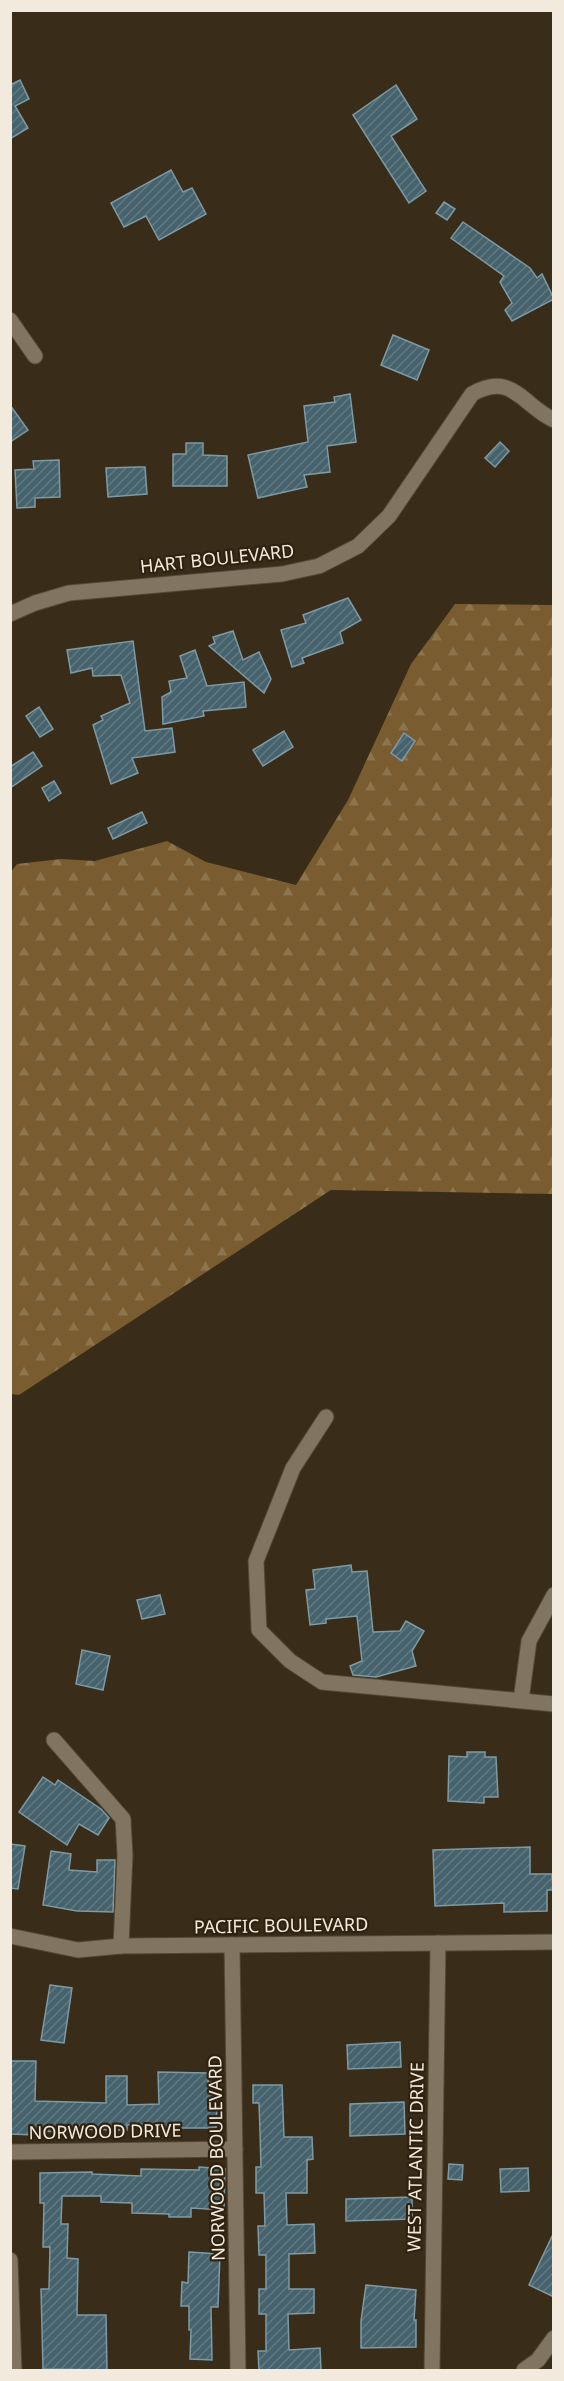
<svg xmlns="http://www.w3.org/2000/svg" width="564" height="2381" viewBox="0 0 564 2381" font-family="'Noto Sans',sans-serif">
  <style>
    .forest { fill: url(#forest-firs) }
    .building { fill: url(#building-hatch); stroke: #7d9aa5; stroke-width: 1.5 }
    .lines { fill: none; stroke-linecap: round; stroke-linejoin: round }
    .minor-casing { stroke: #534735; stroke-width: 17 }
    .minor { stroke: #817461; stroke-width: 15 }
    .labels { text-anchor: middle; dominant-baseline: central; stroke-width: 4.5; stroke-linejoin: round; paint-order: stroke }
    .street-label { font-size: 18px; fill: #f3eade; stroke: #2f220f }
  </style>
  <defs>
    <pattern id="forest-firs" width="22" height="20" patternUnits="userSpaceOnUse" patternTransform="scale(1.5)"><rect width="22" height="20" fill="#795c2f"/><path d="M5 1l3.5 6h-7zM16 11l3.5 6h-7z" fill="#8c744d"/></pattern>
    <pattern id="building-hatch" width="6" height="6" patternUnits="userSpaceOnUse" patternTransform="scale(1.5)"><rect width="6" height="6" fill="#46626c"/><path d="M-1 1l2-2M0 6l6-6M5 7l2-2" fill="none" stroke="#617981"/></pattern>
  </defs>
  <rect width="100%" height="100%" fill="#392c19"/>
  <!-- forest -->
  <path class="forest" d="M455,604l98,1v589l-222,-4 -312,205 -8,-1v-522l6,-8 44,-5 34,2 72,-20 39,21 90,23 52,-85 63,-136z"/>
  <!-- building -->
  <g class="building">
    <path d="M20,80l9,19 -14,7 13,22 -18,11v-54z"/>
    <path d="M396,85l21,34 -26,17 35,55 -17,12 -56,-88z"/>
    <path d="M171,170l12,22 9,-4 14,26 -47,26 -13,-24 -22,11 -13,-24z"/>
    <path d="M444,202l11,7 -8,11 -11,-7z"/>
    <path d="M463,222l67,46 7,10 5,-4 12,25 -42,22 -7,-11 7,-7 -12,-21 4,-6 -53,-38z"/>
    <path d="M393,335l36,15 -12,30 -36,-15z"/>
    <path d="M350,394l6,48 -29,4 3,26 -26,3 3,12 -49,11 -10,-43 60,-13 -4,-36 31,-4 -1,-5z"/>
    <path d="M10,405l18,25 -18,12z"/>
    <path d="M500,442l9,9 -14,16 -10,-9z"/>
    <path d="M186,443h17v12l24,1v30h-54v-32h13z"/>
    <path d="M59,460l1,37 -25,1v9l-18,1 -2,-38 19,-1 -1,-8z"/>
    <path d="M138,467h7l2,27 -39,3 -2,-29z"/>
    <path d="M348,598l13,22 -21,12 3,11 -41,15 2,5 -12,4 -11,-37 25,-7 -3,-8z"/>
    <path d="M233,631l10,29 16,-8 12,27 -7,14 -55,-47 6,-3 -2,-6z"/>
    <path d="M133,641l12,90 27,-3 3,24 -43,6 6,15 -27,11 -18,-59 10,-5 -2,-4 29,-13 -9,-28 -28,1 -1,-8 -21,5 -4,-23z"/>
    <path d="M195,650l12,36 37,-4 2,25 -43,4 1,5 -41,8 -1,-27 9,-5 -2,-11 18,-3 -7,-22z"/>
    <path d="M39,707l14,22 -13,8 -14,-21z"/>
    <path d="M284,731l9,16 -30,19 -10,-16z"/>
    <path d="M404,733l11,8 -13,20 -11,-8z"/>
    <path d="M33,752l9,14 -32,22v-21z"/>
    <path d="M54,781l7,12 -12,8 -7,-13z"/>
    <path d="M142,812l5,11 -34,16 -5,-11z"/>
    <path d="M351,1565l1,7 15,-1 6,61 27,-1 6,-10 18,10 -12,20 4,15 -40,11 -23,-2 -3,-9 12,-5 -5,-45 -31,3v4l-16,2 -4,-35 9,-1 -2,-19z"/>
    <path d="M160,1595l5,19 -23,5 -5,-19z"/>
    <path d="M82,1650l28,6 -7,34 -27,-6z"/>
    <path d="M467,1752h18v5h11l2,40h-14v6l-36,-2 1,-45 18,1z"/>
    <path d="M43,1777l12,8 3,-5 43,29 8,9 -11,17 -19,-11 -12,21 -48,-33z"/>
    <path d="M10,1844l15,2 -7,43 -8,-1z"/>
    <path d="M530,1847v27h22l1,16h-6v21l-43,1v-9l-69,3 -2,-56z"/>
    <path d="M51,1851l20,3 -2,16 28,2v-12h18l-2,52 -36,-1 -34,-6z"/>
    <path d="M50,1985l22,3 -8,55 -23,-3z"/>
    <path d="M400,2042l1,25 -53,2 -1,-24z"/>
    <path d="M11,2061h25l-1,40 71,2v-27h21v29l32,-1 -1,-32 50,1v9h10l-2,46h-56v-5l-33,2v5l-61,-1v3l-31,-1v4l-25,-1z"/>
    <path d="M253,2085h29l2,52h28l1,22 -6,1v33h-21l1,32 27,-1 1,29 -26,1v35h25v24l-26,1 1,36 31,-2 1,22h-62l-1,-19h8v-37h-7v-25h7v-34h-7l-1,-29h7l-1,-33h-8v-26h5l-1,-36 -1,-28h-6z"/>
    <path d="M404,2102l1,32 -55,2v-32z"/>
    <path d="M449,2164l14,1 -1,15 -14,-1z"/>
    <path d="M199,2167l26,2 -1,41 -33,-2v9h-22v-3l-37,-1v-10l-31,-1v-6h-39l-1,28h7l-1,34 11,1 -1,56h29l1,55 -64,-1 -2,-80h8l1,-42h-7l1,-44h-4v-30l52,-1v2l49,2v-7l58,1z"/>
    <path d="M528,2168l1,23 -28,1 -1,-23z"/>
    <path d="M412,2197v22l-66,2v-22z"/>
    <path d="M554,2232v65l-25,-12z"/>
    <path d="M189,2252l31,2 -2,53h-7l1,53 -22,-1 1,-29h-2v-24h-8l1,-24 6,1z"/>
    <path d="M366,2285l50,5 -2,30h2v27l-55,1v-27z"/>
  </g>
  <g class="lines">
    <defs>
      <g id="minor">
        <path d="M10,320l25,36"/>
        <path d="M10,614l25,-11 34,-10 213,-19 37,-8 39,-20 31,-30 83,-122c40,-23 50,11 82,26"/>
        <path d="M326,1417l-33,51 -37,93 3,69 31,31 32,21 232,22"/>
        <path d="M521,1700l8,-59 25,-46"/>
        <path d="M54,1740l69,79 2,36 -4,91"/>
        <path d="M10,1936l68,14 43,-4 433,-4"/>
        <path d="M232,1945l6,425"/>
        <path d="M10,2152l225,-3"/>
        <path d="M10,2260l4,110"/>
        <path d="M432,2370l6,-427"/>
        <path d="M524,2370l14,-10 16,-22"/>
      </g>
    </defs>
    <!-- minor casing -->
    <use href="#minor" class="minor-casing"/>
    <!-- minor -->
    <use href="#minor" class="minor"/>
  </g>
  <g class="labels">
    <!-- street labels -->
    <g class="street-label">
      <text transform="translate(217 558) rotate(-6)">HART BOULEVARD</text>
      <text transform="translate(281 1925) rotate(-1)">PACIFIC BOULEVARD</text>
      <text transform="translate(105 2131) rotate(-1)">NORWOOD DRIVE</text>
      <text transform="translate(415 2157) rotate(-89)">WEST ATLANTIC DRIVE</text>
      <text transform="translate(216 2158) rotate(-91)">NORWOOD BOULEVARD</text>
    </g>
  </g>
  <!-- border -->
  <rect width="564" height="2381" fill="none" stroke="#f3eade" stroke-width="24"/>
</svg>
